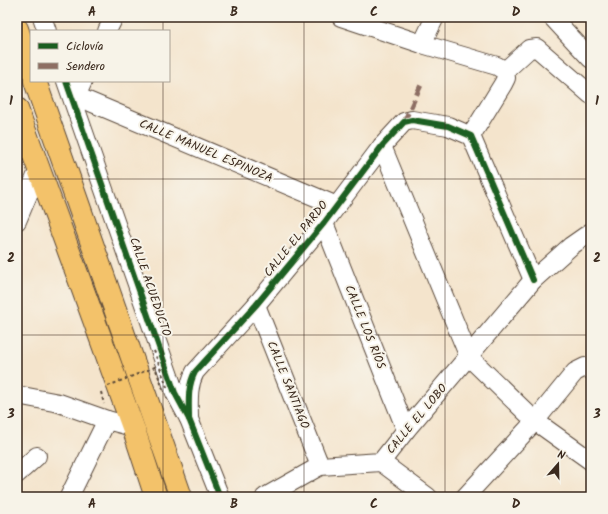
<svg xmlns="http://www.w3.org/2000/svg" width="608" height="514" viewBox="0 0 608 514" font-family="Kalam,sans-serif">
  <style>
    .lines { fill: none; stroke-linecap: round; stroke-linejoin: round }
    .minor-casing { stroke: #574638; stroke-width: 20 }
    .highway-casing { stroke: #574638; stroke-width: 24 }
    .path { stroke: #574638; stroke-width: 2; stroke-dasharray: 3 3; stroke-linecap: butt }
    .minor { stroke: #fff; stroke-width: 18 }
    .highway { stroke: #f3c26a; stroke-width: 22 }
    .path-bridge { stroke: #574638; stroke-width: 2; stroke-dasharray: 3 3; stroke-linecap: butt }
    .quiet { stroke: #8d6e63; stroke-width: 5; stroke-dasharray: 10 5; stroke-linecap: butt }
    .cycleway-casing { stroke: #f7f3e8; stroke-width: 8 }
    .cycleway { stroke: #1b5e20; stroke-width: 6 }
    .grid { fill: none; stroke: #3b2a1e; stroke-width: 1; stroke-opacity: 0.55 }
    .labels { text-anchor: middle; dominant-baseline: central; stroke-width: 4; stroke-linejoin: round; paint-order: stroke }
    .street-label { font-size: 12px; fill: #3b2a1e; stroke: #f7f3e8 }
    .neatline { fill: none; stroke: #3b2a1e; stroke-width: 1.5 }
    .grid-label { font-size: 13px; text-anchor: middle; font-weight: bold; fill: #3b2a1e }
  </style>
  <rect width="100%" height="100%" fill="#f7f3e8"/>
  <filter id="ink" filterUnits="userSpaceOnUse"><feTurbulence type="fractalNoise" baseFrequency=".025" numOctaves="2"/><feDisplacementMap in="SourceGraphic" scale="8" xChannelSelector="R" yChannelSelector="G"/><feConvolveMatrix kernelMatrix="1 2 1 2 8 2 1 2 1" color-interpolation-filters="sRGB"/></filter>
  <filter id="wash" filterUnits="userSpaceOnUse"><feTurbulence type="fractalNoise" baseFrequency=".012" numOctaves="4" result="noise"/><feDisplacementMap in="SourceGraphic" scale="16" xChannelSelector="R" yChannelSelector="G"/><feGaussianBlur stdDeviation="0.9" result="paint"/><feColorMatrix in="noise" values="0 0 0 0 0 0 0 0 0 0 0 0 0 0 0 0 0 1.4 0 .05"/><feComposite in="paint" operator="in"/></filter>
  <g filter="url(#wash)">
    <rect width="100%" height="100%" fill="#f4e4cc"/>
  </g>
  <g filter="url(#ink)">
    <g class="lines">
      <defs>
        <g id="minor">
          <path d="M42,17l5,14"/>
          <path d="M341,17l81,27 75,22 8,5 1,7 -3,6 -32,52"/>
          <path d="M552,17l39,42"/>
          <path d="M107,31l7,-14"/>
          <path d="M422,44l13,-27"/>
          <path d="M505,71l24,-22 8,-1 54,47"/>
          <path d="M66,81l109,312 14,26 31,78"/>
          <path d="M76,96l261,110"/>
          <path d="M74,101l9,-20"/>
          <path d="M382,146l87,211 66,64 56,40"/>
          <path d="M17,221l21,-50"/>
          <path d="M324,223l82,207"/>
          <path d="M256,305l64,161"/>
          <path d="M17,395l42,8 48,17 26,7"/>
          <path d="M189,419c0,-16 -2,-32 6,-47l61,-67 68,-82 58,-77 22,-24 8,-2 36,6 23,10 62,144"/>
          <path d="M381,462l47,35"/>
          <path d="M17,474l20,-18"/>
          <path d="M69,497l38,-77"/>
          <path d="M265,497l55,-31 61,-4 25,-32 127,-150 38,-34 20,-14"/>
          <path d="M465,497l70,-76 40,-49 10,-5 6,3"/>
        </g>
        <g id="highway">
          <path d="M17,29l14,40"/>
          <path d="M35,81l146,416"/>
          <path d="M17,109l116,318 23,70"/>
        </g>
      </defs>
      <!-- minor casing -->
      <use href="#minor" class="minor-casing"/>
      <!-- highway casing -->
      <use href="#highway" class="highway-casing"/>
      <!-- path -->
      <g class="path">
        <path d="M17,165l3,11"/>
        <path d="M101,392l3,12"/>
      </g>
      <!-- minor -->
      <use href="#minor" class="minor"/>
      <!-- highway -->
      <use href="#highway" class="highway"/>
      <!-- path-bridge -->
      <path class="path-bridge" d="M108,386l47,-19 8,22 4,-2 -14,-39"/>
      <!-- quiet -->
      <path class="quiet" d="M404,122l17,-37"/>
      <defs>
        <g id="cycleway">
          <path d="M66,81l109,312 14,26 31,78"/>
          <path d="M189,419c0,-16 -2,-32 6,-47l61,-67 68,-82 58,-77 22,-24 8,-2 36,6 23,10 62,144"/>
        </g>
      </defs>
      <!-- cycleway casing -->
      <use href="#cycleway" class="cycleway-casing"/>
      <!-- cycleway -->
      <use href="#cycleway" class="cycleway"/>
    </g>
  </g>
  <!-- grid -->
  <path class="grid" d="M163,17v14M304,17v480M445,17v480M163,81v416M17,179h574M17,335h574"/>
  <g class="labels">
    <!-- street labels -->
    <g class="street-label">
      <text transform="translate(206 151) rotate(23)">CALLE MANUEL ESPINOZA</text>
      <text transform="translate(296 239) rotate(-51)">CALLE EL PARDO</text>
      <text transform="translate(150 287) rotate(71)">CALLE ACUEDUCTO</text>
      <text transform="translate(365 327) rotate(68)">CALLE LOS RÍOS</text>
      <text transform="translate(288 385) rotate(68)">CALLE SANTIAGO</text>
      <text transform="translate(417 419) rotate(-50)">CALLE EL LOBO</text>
    </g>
  </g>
  <!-- margin -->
  <rect width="608" height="514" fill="none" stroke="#f7f3e8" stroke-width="44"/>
  <!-- legend -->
  <rect x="30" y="30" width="140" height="52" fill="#f7f3e8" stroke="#aca397"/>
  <rect x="38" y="43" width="20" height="6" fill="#1b5e20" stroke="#aca397"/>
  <text x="66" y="50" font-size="12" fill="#3b2a1e">Ciclovía</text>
  <rect x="38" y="63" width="20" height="6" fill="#8d6e63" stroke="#aca397"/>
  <text x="66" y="70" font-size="12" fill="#3b2a1e">Sendero</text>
  <!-- north arrow -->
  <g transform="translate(558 464) rotate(20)" stroke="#f7f3e8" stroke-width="3" paint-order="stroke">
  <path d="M0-3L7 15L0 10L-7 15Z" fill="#3b2a1e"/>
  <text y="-6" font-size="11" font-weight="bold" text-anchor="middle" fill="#3b2a1e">N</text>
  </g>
  <rect x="22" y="22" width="564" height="470" class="neatline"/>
  <g class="grid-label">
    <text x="92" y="16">A</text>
    <text x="234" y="16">B</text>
    <text x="374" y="16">C</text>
    <text x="516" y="16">D</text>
    <text x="11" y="105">1</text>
    <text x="597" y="105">1</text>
    <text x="11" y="262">2</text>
    <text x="597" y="262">2</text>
    <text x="11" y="418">3</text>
    <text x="597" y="418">3</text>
    <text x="92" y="508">A</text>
    <text x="234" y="508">B</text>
    <text x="374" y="508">C</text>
    <text x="516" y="508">D</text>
  </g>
</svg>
